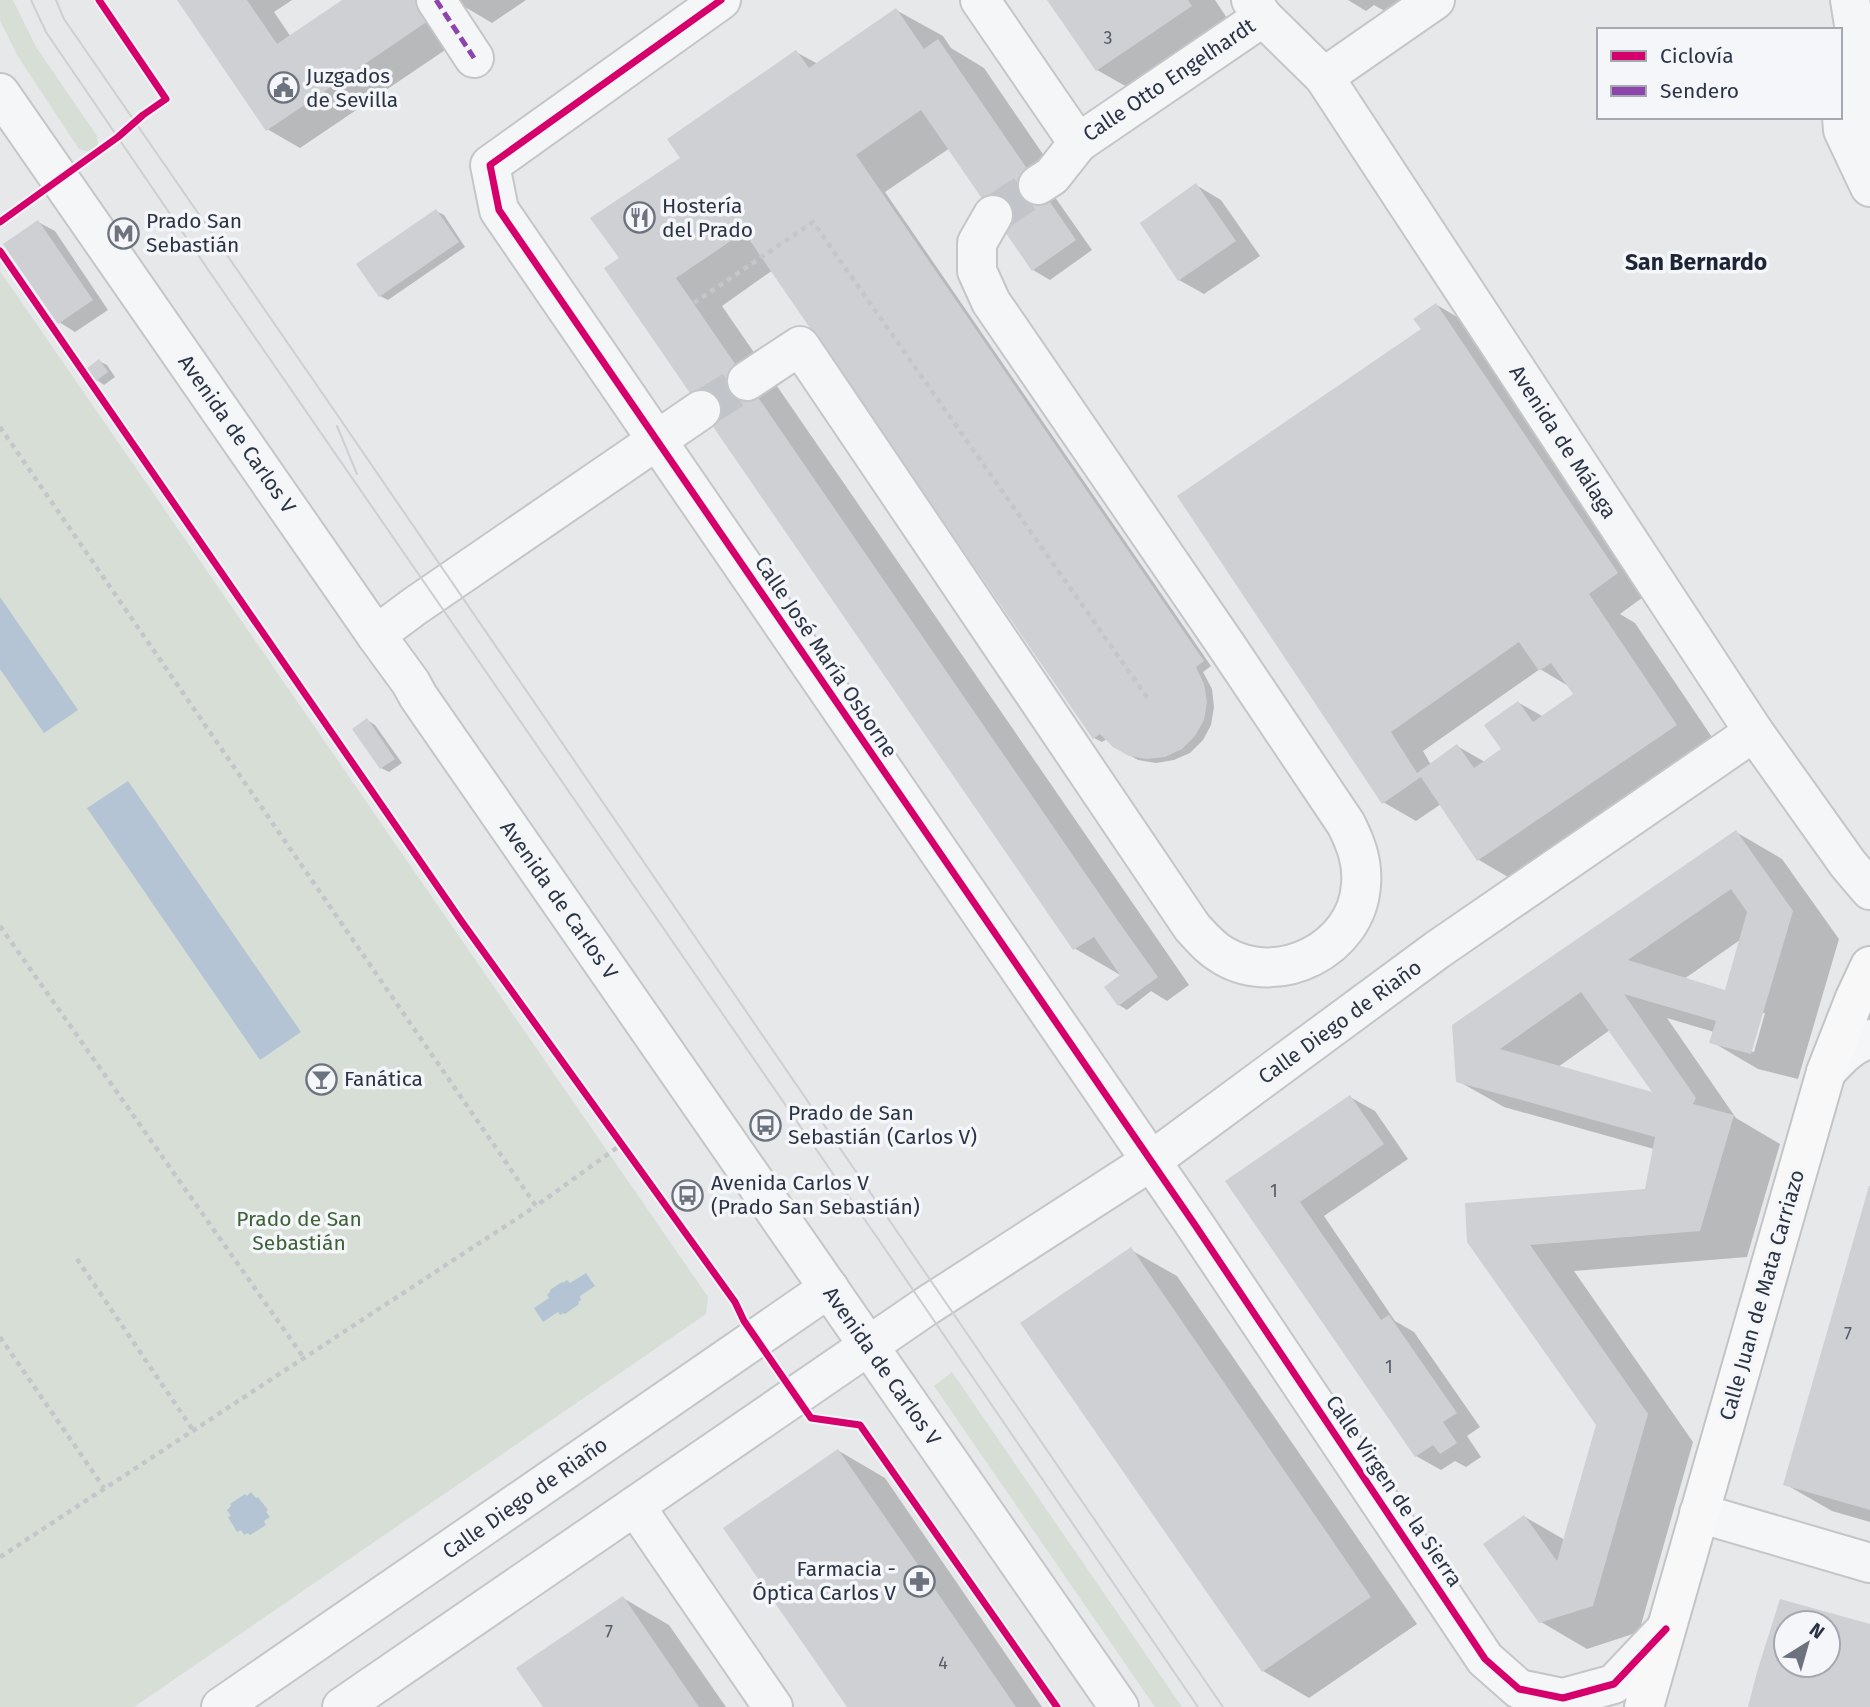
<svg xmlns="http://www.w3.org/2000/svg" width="1870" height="1707" viewBox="0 0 1870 1707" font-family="'Fira Sans',sans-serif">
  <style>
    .green { fill: #d6ded6 }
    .water { fill: #b4c4d5 }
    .shadow { fill: #0003; fill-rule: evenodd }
    .building { fill: #ced0d3; fill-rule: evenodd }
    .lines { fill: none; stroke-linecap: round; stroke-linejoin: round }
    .minor-tunnel { stroke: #c1c4c9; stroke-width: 38; stroke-dasharray: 38 19; stroke-linecap: butt }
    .minor-casing { stroke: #c4c6c8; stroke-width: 42 }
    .major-casing { stroke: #c2c5c8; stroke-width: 42 }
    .path { stroke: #c5c6ca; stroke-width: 4.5; stroke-dasharray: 5 5; stroke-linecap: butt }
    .minor { stroke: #f5f6f7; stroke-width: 38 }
    .major { stroke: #f8f8f8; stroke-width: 38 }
    .tram { stroke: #cecfd2; stroke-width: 2 }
    .quiet { stroke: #8e44ad; stroke-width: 5; stroke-dasharray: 10 5; stroke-linecap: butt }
    .cycleway-casing { stroke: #f4f6f9; stroke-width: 11 }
    .cycleway { stroke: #d6006c; stroke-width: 7 }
    .labels { text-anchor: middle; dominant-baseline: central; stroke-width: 7; stroke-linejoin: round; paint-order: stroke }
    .number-label { font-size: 18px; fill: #545c69 }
    .poi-label { font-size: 21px; fill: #2b3445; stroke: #f4f6f9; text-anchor: start }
    .street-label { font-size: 21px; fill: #2b3445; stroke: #f4f6f9 }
    .park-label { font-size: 21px; fill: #3f6138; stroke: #f4f6f9 }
    .neighbourhood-label { font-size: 23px; font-weight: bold; fill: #1d2536; stroke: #f4f6f9 }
  </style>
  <rect width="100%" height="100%" fill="#e6e8ea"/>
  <!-- green -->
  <g class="green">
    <path d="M0,0h13l23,47 61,89 1,9 -9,7 -10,-3 -62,-94 -17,-35z"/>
    <path d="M0,271l708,1026 -2,17 -572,393h-134z"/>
    <path d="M952,1372l230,335h-27l-221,-321z"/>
  </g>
  <!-- water -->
  <g class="water">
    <path d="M0,597l78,113 -34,23 -44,-64z"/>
    <path d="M128,781l173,251 -41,28 -173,-252z"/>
    <path d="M586,1273l9,13 -15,10 1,4 -3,2 1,2 -14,10 -2,-1 -3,2 -2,-3 -15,10 -9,-14 15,-10 -2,-3 3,-3v-2l12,-8 1,1 4,-3 3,3z"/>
    <path d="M251,1492l5,6 2,-1 10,13 -2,2 4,5 -6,4 2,4 -16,10 -2,-2 -4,2 -3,-5 -4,2 -9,-15 3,-1 -4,-6 4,-4 -1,-2 15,-10 2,2z"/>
  </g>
  <!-- shadow -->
  <g class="shadow">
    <path d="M179,0h113l-18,12 17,25 54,-37h92l26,38 -163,110 -33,-19z"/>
    <path d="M457,0h69l-34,23 -32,-19z"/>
    <path d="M1049,0h166l22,33 -94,63 -46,-26z"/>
    <path d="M1348,0h75l-26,18 -23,-13 -8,6z"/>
    <path d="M896,10l47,26 8,12 33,20 78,114 -12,8 42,60 -42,30 -17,-10 -83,-122 -65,44 326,474 -8,6 9,17 2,18 -3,18 -8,15 -13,13 -16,7 -18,3 -18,-3 -24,-14 -7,-7 -5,3 -8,-4 -321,-468 -51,36 467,679 -22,16 -16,-10 -24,19 -8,-5 3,-29 -48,-28 -453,-689 61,-101 114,-106 22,12z"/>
    <path d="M1196,185l25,15 39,56 -56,38 -25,-14z"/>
    <path d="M436,211l8,4 21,32 -77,53 -8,-4z"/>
    <path d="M38,222l17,9 53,79 -33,22 -16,-10z"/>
    <path d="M1437,305l32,19 181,268 -30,22 15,9 87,129 -197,135 -46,-27 -38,-56 -25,17 -33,-19 40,-473zM1540,669l30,18 5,7 -31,23 -25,-14 -16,46 -18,13 -28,-16 -26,19 -8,-14z"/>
    <path d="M99,361l8,4 8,12 -11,8 -7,-5z"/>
    <path d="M367,720l8,5 27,38 -13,9 -8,-4z"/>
    <path d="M1736,832l46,27 57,80 -41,140 -40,-10 -46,-27 2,-10 -47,-14 69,100 44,26 -33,113 -173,14 119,171 -54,190 -52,17 -46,-27 -16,-105 40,23 33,-116 -130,-182 178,-52 8,-41 -150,-42 -46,-26zM1740,940l-14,52 -42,-13zM1762,1013h3l-11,39 -4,-1zM1610,1030l46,65 -98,-28z"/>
    <path d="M1350,1097l25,14 33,48 -84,57 71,105 19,11 66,95 -13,9 14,21 -15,10 -11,-6 -14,9 -25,-14 -189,-275z"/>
    <path d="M1870,1189v333l-38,-11 -47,-27z"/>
    <path d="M1131,1250l46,26 240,348 -108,74 -46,-27z"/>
    <path d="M839,1451l46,27 157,229h-193z"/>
    <path d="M623,1598l46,27 57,82h-181z"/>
  </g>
  <!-- building -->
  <g class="building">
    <path d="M177,0h70l30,44 65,-44h76l13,19 -165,112z"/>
    <path d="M1047,0h141l4,6 -96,65z"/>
    <path d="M896,8l28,41 14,-10 138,201 -44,31 -111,-161 -65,45 348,506 -8,6 8,17 3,18 -3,18 -9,16 -13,13 -17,8 -18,2 -18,-3 -16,-9 -13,-13 -7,5 -349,-507 -68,46 442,643 40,56 -40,29 -14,-19 16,-12 -26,-38 -21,13 -469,-682 15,-10 -29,-40 90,-60 -13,-19 129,-89 13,18z"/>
    <path d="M1196,183l40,58 -58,40 -38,-58z"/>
    <path d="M436,209l23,33 -80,55 -23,-33z"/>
    <path d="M38,220l55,80 -35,24 -55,-80z"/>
    <path d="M1436,303l182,270 -29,21 88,131 -200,136 -56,-84 -39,27 -205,-308 244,-167 -8,-10zM1519,642l20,29 12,-8 22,31 -40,28 -15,-21 -34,24 17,24 -27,19 -17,-24 -40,29 -26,-41z"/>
    <path d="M99,359l9,13 -13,10 -9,-13z"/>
    <path d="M367,718l28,41 -15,10 -28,-40z"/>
    <path d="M1736,830l57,81 -42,143 -42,-11 7,-22 -92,-27 72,104 -3,6 41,11 -34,116 -170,14 118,169 -55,192 -54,17 -56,-79 41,-29 33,46 39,-136 -129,-183 -2,-39 180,-14 10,-52 -199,-55 -4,-57zM1731,889l16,23 -22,78 -97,-30zM1581,992l71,100 -152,-43z"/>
    <path d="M1350,1095l34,49 -84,58 81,118 8,-5 68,98 -14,9 14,21 -17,11 -7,-9 -18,12 -190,-276z"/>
    <path d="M1869,1186h1v324l-87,-25z"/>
    <path d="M1131,1247l240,350 -109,75 -242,-349z"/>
    <path d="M838,1449l121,175 57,83h-169l-124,-179z"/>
    <path d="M623,1596l76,111h-156l-27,-39z"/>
    <path d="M1780,1599l90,25v83h-122l9,-35zM1786,1623h42v42h-42z"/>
  </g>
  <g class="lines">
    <!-- minor-tunnel -->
    <g class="minor-tunnel">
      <path d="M993,215l45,-30"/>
      <path d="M701,410l46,-29"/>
    </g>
    <defs>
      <g id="minor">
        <path d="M436,0l38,58"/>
        <path d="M721,0l-231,165 9,45 696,1015 290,434 34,30 44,9 51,-14 52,-55"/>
        <path d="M980,0l98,143 185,-126"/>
        <path d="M1251,0l12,17 61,60 430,655 94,132 22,26"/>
        <path d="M1850,0l20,123"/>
        <path d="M1324,77l111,-77"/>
        <path d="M1840,91l3,39 27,57"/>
        <path d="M0,93l376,542 35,48 7,13 701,1011"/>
        <path d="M1038,185l14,-9 26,-33"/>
        <path d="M747,381l53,-35 392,581c10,11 19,22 32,29 55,32 133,-7 137,-71 2,-23 -5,-41 -15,-61l-120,-179 -235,-343 -14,-31v-28l16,-28"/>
        <path d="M376,635l39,-29 286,-196"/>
        <path d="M1826,1072c13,-14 25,-28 44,-33"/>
        <path d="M635,1506l138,201"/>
        <path d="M1699,1513l171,50"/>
        <path d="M221,1707l608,-419"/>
        <path d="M342,1707l583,-400 226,-146 286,-211 317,-218"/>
      </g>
      <path id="major" d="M1644,1707l182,-635 29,-74 15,-32"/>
    </defs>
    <!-- minor casing -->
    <use href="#minor" class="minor-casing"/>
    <!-- major casing -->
    <use href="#major" class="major-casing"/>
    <!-- path -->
    <g class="path">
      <path d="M694,303l119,-81 336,478"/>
      <path d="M0,427l536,779 86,-62"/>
      <path d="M0,926l304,432"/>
      <path d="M77,1259l116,171"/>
      <path d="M0,1337l104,151"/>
      <path d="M0,1557l536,-351"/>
    </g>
    <!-- minor -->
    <use href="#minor" class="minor"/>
    <!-- major -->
    <use href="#major" class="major"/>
    <!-- tram -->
    <g class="tram">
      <path d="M31,0l15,32 163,239 674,975 315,461"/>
      <path d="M56,0l8,19 261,378 898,1310"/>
      <path d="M337,426l20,48"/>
    </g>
    <!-- quiet -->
    <path class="quiet" d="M436,0l38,58"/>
    <defs>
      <g id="cycleway">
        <path d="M721,0l-231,165 9,45 696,1015 290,434 34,30 44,9 51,-14 52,-55"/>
        <path d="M0,222l118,-85 25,-22 23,-16 -67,-99"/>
        <path d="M0,251l462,671 273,380 9,19 67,97 49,7 197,282"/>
      </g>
    </defs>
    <!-- cycleway casing -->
    <use href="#cycleway" class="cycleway-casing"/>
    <!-- cycleway -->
    <use href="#cycleway" class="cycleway"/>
  </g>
  <!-- icons -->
  <defs>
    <symbol id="civic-ring" viewBox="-11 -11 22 22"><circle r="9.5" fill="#f4f6f9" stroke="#6c737f" stroke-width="1.5"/><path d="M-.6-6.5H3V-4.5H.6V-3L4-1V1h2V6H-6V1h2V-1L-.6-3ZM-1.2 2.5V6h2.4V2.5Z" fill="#6c737f"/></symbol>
    <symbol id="restaurant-ring" viewBox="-11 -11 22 22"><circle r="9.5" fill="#f4f6f9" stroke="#6c737f" stroke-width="1.5"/><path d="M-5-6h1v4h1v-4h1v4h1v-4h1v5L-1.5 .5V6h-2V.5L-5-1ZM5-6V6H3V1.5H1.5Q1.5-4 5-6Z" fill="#6c737f"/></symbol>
    <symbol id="metro-ring" viewBox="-11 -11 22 22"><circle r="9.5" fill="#f4f6f9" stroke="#6c737f" stroke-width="1.5"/><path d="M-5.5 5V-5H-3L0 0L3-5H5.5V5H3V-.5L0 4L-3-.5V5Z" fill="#6c737f"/></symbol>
    <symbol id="bar-ring" viewBox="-11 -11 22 22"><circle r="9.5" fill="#f4f6f9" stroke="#6c737f" stroke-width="1.5"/><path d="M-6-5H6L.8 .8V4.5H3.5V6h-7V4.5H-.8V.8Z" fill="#6c737f"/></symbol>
    <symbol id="bus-ring" viewBox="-11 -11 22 22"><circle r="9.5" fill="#f4f6f9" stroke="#6c737f" stroke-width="1.5"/><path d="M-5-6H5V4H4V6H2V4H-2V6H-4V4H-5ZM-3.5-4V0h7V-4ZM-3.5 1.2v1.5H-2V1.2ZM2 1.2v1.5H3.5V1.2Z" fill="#6c737f"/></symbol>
    <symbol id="pharmacy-ring" viewBox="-11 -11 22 22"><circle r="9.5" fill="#f4f6f9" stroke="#6c737f" stroke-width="1.5"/><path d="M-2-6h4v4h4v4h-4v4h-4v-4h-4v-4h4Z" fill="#6c737f"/></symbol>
  </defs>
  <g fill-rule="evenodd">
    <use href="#civic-ring" x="266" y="70" width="35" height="35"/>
    <use href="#restaurant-ring" x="622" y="200" width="35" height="35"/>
    <use href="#metro-ring" x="106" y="216" width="35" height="35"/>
    <use href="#bar-ring" x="304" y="1062" width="35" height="35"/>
    <use href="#bus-ring" x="748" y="1108" width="35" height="35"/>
    <use href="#bus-ring" x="670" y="1178" width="35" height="35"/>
    <use href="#pharmacy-ring" x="902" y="1564" width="35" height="35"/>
  </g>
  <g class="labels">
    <!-- number labels -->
    <g class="number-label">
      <text x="1108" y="38">3</text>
      <text x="1274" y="1191">1</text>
      <text x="1848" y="1334">7</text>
      <text x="1389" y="1367">1</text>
      <text x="609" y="1632">7</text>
      <text x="943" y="1663">4</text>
    </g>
    <!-- poi labels -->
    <g class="poi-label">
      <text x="306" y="76">Juzgados<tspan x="306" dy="24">de Sevilla</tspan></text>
      <text x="662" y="206">Hostería<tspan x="662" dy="24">del Prado</tspan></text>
      <text x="146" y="221">Prado San<tspan x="146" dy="24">Sebastián</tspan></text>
      <text x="344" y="1079">Fanática</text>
      <text x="788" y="1113">Prado de San<tspan x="788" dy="24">Sebastián (Carlos V)</tspan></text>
      <text x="711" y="1183">Avenida Carlos V<tspan x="711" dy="24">(Prado San Sebastián)</tspan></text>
      <text x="896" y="1569" text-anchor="end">Farmacia -<tspan x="896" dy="24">Óptica Carlos V</tspan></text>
    </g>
    <!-- street labels -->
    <g class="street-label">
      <text transform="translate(1169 80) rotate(-34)">Calle Otto Engelhardt</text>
      <text transform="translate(237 434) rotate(55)">Avenida de Carlos V</text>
      <text transform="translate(1563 442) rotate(57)">Avenida de Málaga</text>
      <text transform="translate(826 657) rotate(56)">Calle José María Osborne</text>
      <text transform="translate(559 900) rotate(55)">Avenida de Carlos V</text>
      <text transform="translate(1340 1022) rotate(-36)">Calle Diego de Riaño</text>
      <text transform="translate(1762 1295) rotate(-74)">Calle Juan de Mata Carriazo</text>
      <text transform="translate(882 1366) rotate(55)">Avenida de Carlos V</text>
      <text transform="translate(1394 1491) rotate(56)">Calle Virgen de la Sierra</text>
      <text transform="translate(525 1498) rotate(-35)">Calle Diego de Riaño</text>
    </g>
    <!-- park labels -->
    <g class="park-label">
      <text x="299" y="1219">Prado de San<tspan x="299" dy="24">Sebastián</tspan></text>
    </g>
    <!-- neighbourhood labels -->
    <g class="neighbourhood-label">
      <text x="1696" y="262">San Bernardo</text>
    </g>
  </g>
  <!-- legend -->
  <rect x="1597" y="28" width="245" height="91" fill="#f4f6f9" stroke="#a4a8b1" stroke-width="2"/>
  <rect x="1611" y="51" width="35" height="10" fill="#d6006c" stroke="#a4a8b1" stroke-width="2"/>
  <text x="1660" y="63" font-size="21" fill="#2b3445">Ciclovía</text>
  <rect x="1611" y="86" width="35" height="10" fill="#8e44ad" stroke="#a4a8b1" stroke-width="2"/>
  <text x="1660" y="98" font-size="21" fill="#2b3445">Sendero</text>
  <!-- north arrow -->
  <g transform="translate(1807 1644) rotate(37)"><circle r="33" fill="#f4f6f9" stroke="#a4a8b1" stroke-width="2"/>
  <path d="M0-5L12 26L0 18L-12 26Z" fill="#6c737f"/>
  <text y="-10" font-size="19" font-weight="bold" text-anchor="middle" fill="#2b3445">N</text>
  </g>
</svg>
